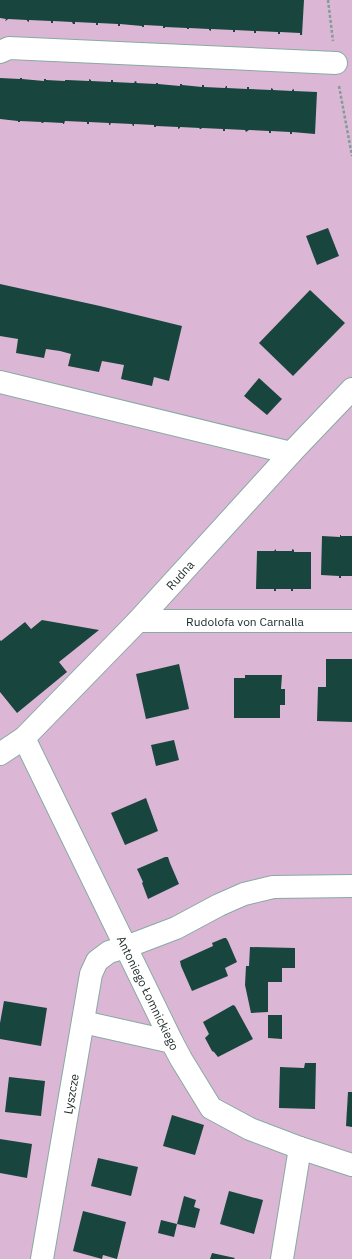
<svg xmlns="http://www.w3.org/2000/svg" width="352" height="1259" viewBox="0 0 352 1259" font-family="'IBM Plex Sans',sans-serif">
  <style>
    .green { fill: #dcb7d5 }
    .building { fill: #18463e }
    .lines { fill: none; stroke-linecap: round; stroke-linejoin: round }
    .minor-casing { stroke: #87aaa3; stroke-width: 24 }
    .path { stroke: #819d97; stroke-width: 2.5; stroke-dasharray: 3 2; stroke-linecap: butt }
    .minor { stroke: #fff; stroke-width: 22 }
    .labels { text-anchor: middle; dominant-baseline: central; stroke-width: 4; stroke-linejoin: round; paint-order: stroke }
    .street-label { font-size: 12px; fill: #192724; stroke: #fff }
  </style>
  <rect width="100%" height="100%" fill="#c3e8e0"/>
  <!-- green -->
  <rect class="green" x="0" y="0" width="352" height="1259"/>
  <!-- building -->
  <g class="building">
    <path d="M0,0h304l-2,35h-2v-2l-20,-1v2h-2v-2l-22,-1v2h-2v-2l-19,-1v2h-2v-2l-22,-1v2l-2,-1v-1l-20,-1v1h-2v-1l-22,-1v1h-2v-2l-19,-1v2h-2v-1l-22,-2v2h-2v-2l-20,-1v2h-2v-2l-21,-1v2h-2l-1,-2 -19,-1v2h-2v-2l-22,-1v2l-2,-1v-1l-19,-1 -1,1 -2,1 1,-2 -6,-1z"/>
    <path d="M0,78l20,1v-1h2v1l22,2v-2h2v1l19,1v-1h2l22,1v-2l2,1v1l20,1v-2h2v2l21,1 1,-2 2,1 -1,1 20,1v-1h2v1l22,2v-2h2v1l20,2v-2h2v2l21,1 1,-2h1v2l20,1v-2h2v2l22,1v-2l2,1v1l19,1v-1l2,-1v2l23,1 -2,42 -23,-2v2h-2v-2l-19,-1v2h-2v-2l-20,-1 -3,2 -1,-2 -20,-1v2h-2v-2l-21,-1 -1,1h-2l1,-1 -20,-1v1l-2,1v-2l-22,-1v1h-2v-2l-20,-1v2h-1l-1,-2 -21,-1 -1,2h-1v-2l-20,-1v2h-2v-2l-22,-1 -1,3h-1v-1l-19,-1 -1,1h-2l1,-1 -22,-1v1h-2v-1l-18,-2z"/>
    <path d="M328,228l11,28 -22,9 -11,-29z"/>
    <path d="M0,284l100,22 82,20 -13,55 -15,-4 -2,9 -31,-7 3,-14 -22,-4 -3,11 -31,-6 3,-12 -11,-3 -14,-2 -2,9 -28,-5 2,-14 -18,-3z"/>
    <path d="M310,290l35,33 -52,53 -34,-33z"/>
    <path d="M259,378l23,21 -15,16 -23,-19z"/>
    <path d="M340,535h1v1h11v40h-11v2h-2v-2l-18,-1 1,-39 18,1z"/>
    <path d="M276,549v2h16v-2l2,1v2h17v37h-18v2h-2v-2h-15v2h-2v-2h-18l1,-38h17z"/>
    <path d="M42,620l57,10 -40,32 8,10 -50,41 -17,-21v-52l1,1 24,-19 6,7z"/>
    <path d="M326,659h26v63l-35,-1 1,-34h8z"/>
    <path d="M179,664l10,45 -43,10 -10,-45z"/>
    <path d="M245,675h37l-1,14h4v16h-5v13h-46v-40h11z"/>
    <path d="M174,740l5,20 -23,6 -5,-21z"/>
    <path d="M146,798l12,33 -33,14 -14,-32z"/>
    <path d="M165,857h3l2,6 9,21 -31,15 -6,-16 1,-1 -6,-13z"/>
    <path d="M224,938h2l2,3 9,21 -12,6 3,8 -36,15 -11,-25 -1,-5 33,-15 -1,-3z"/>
    <path d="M250,947l45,1v20h-13v14h-14v30l-17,1 -6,-28 1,-19h3z"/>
    <path d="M4,1001l43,7 -6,38 -41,-7v-16z"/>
    <path d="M233,1005l2,1 18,33 -35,18 -4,-5 -2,-1 -7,-13 4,-4 -6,-12z"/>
    <path d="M268,1015h14v24l-14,-1z"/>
    <path d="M305,1063h11l-1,46 -36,-1 1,-41 24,1z"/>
    <path d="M9,1077l36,4 -4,35 -36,-4z"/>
    <path d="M348,1092h4v35l-6,-1z"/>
    <path d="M172,1115l32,10 -9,30 -32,-9z"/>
    <path d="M0,1139l32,5 -5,34 -27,-5z"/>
    <path d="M98,1158l40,9 -7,29 -40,-10z"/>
    <path d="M229,1191l34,9 -9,34 -34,-10z"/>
    <path d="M184,1196l12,4 -2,7 6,2 -5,19 -18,-4z"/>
    <path d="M83,1211l43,11 -9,37 -14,-4 -1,4 -29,-8z"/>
    <path d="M161,1220l16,4 -3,13 -16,-4z"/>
    <path d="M212,1253l23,5 -1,1h-24z"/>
  </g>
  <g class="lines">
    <defs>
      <g id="minor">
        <path d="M0,52l9,-4 327,15"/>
        <path d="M0,382l291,71"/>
        <path d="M138,621h214"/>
        <path d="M24,738l148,304 9,17 30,49 39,21 50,19 52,17"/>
        <path d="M0,754l24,-16 114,-117 153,-168 61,-64"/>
        <path d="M83,1022l89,20"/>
        <path d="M42,1259l49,-285 6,-13 12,-9 17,-5 50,-19 43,-23 25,-11 29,-7 79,-1"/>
        <path d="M282,1259l18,-111"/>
      </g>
    </defs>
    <!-- minor casing -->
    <use href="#minor" class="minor-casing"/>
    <!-- path -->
    <g class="path">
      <path d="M328,0l5,41"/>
      <path d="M339,86l13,70"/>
    </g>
    <!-- minor -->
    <use href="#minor" class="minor"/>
  </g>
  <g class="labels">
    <!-- street labels -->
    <g class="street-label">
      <text transform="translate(180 575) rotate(-48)">Rudna</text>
      <text x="245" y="621">Rudolofa von Carnalla</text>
      <text transform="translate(148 993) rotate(64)">Antoniego Łomnickiego</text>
      <text transform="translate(71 1094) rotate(-80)">Lyszcze</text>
    </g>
  </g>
</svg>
